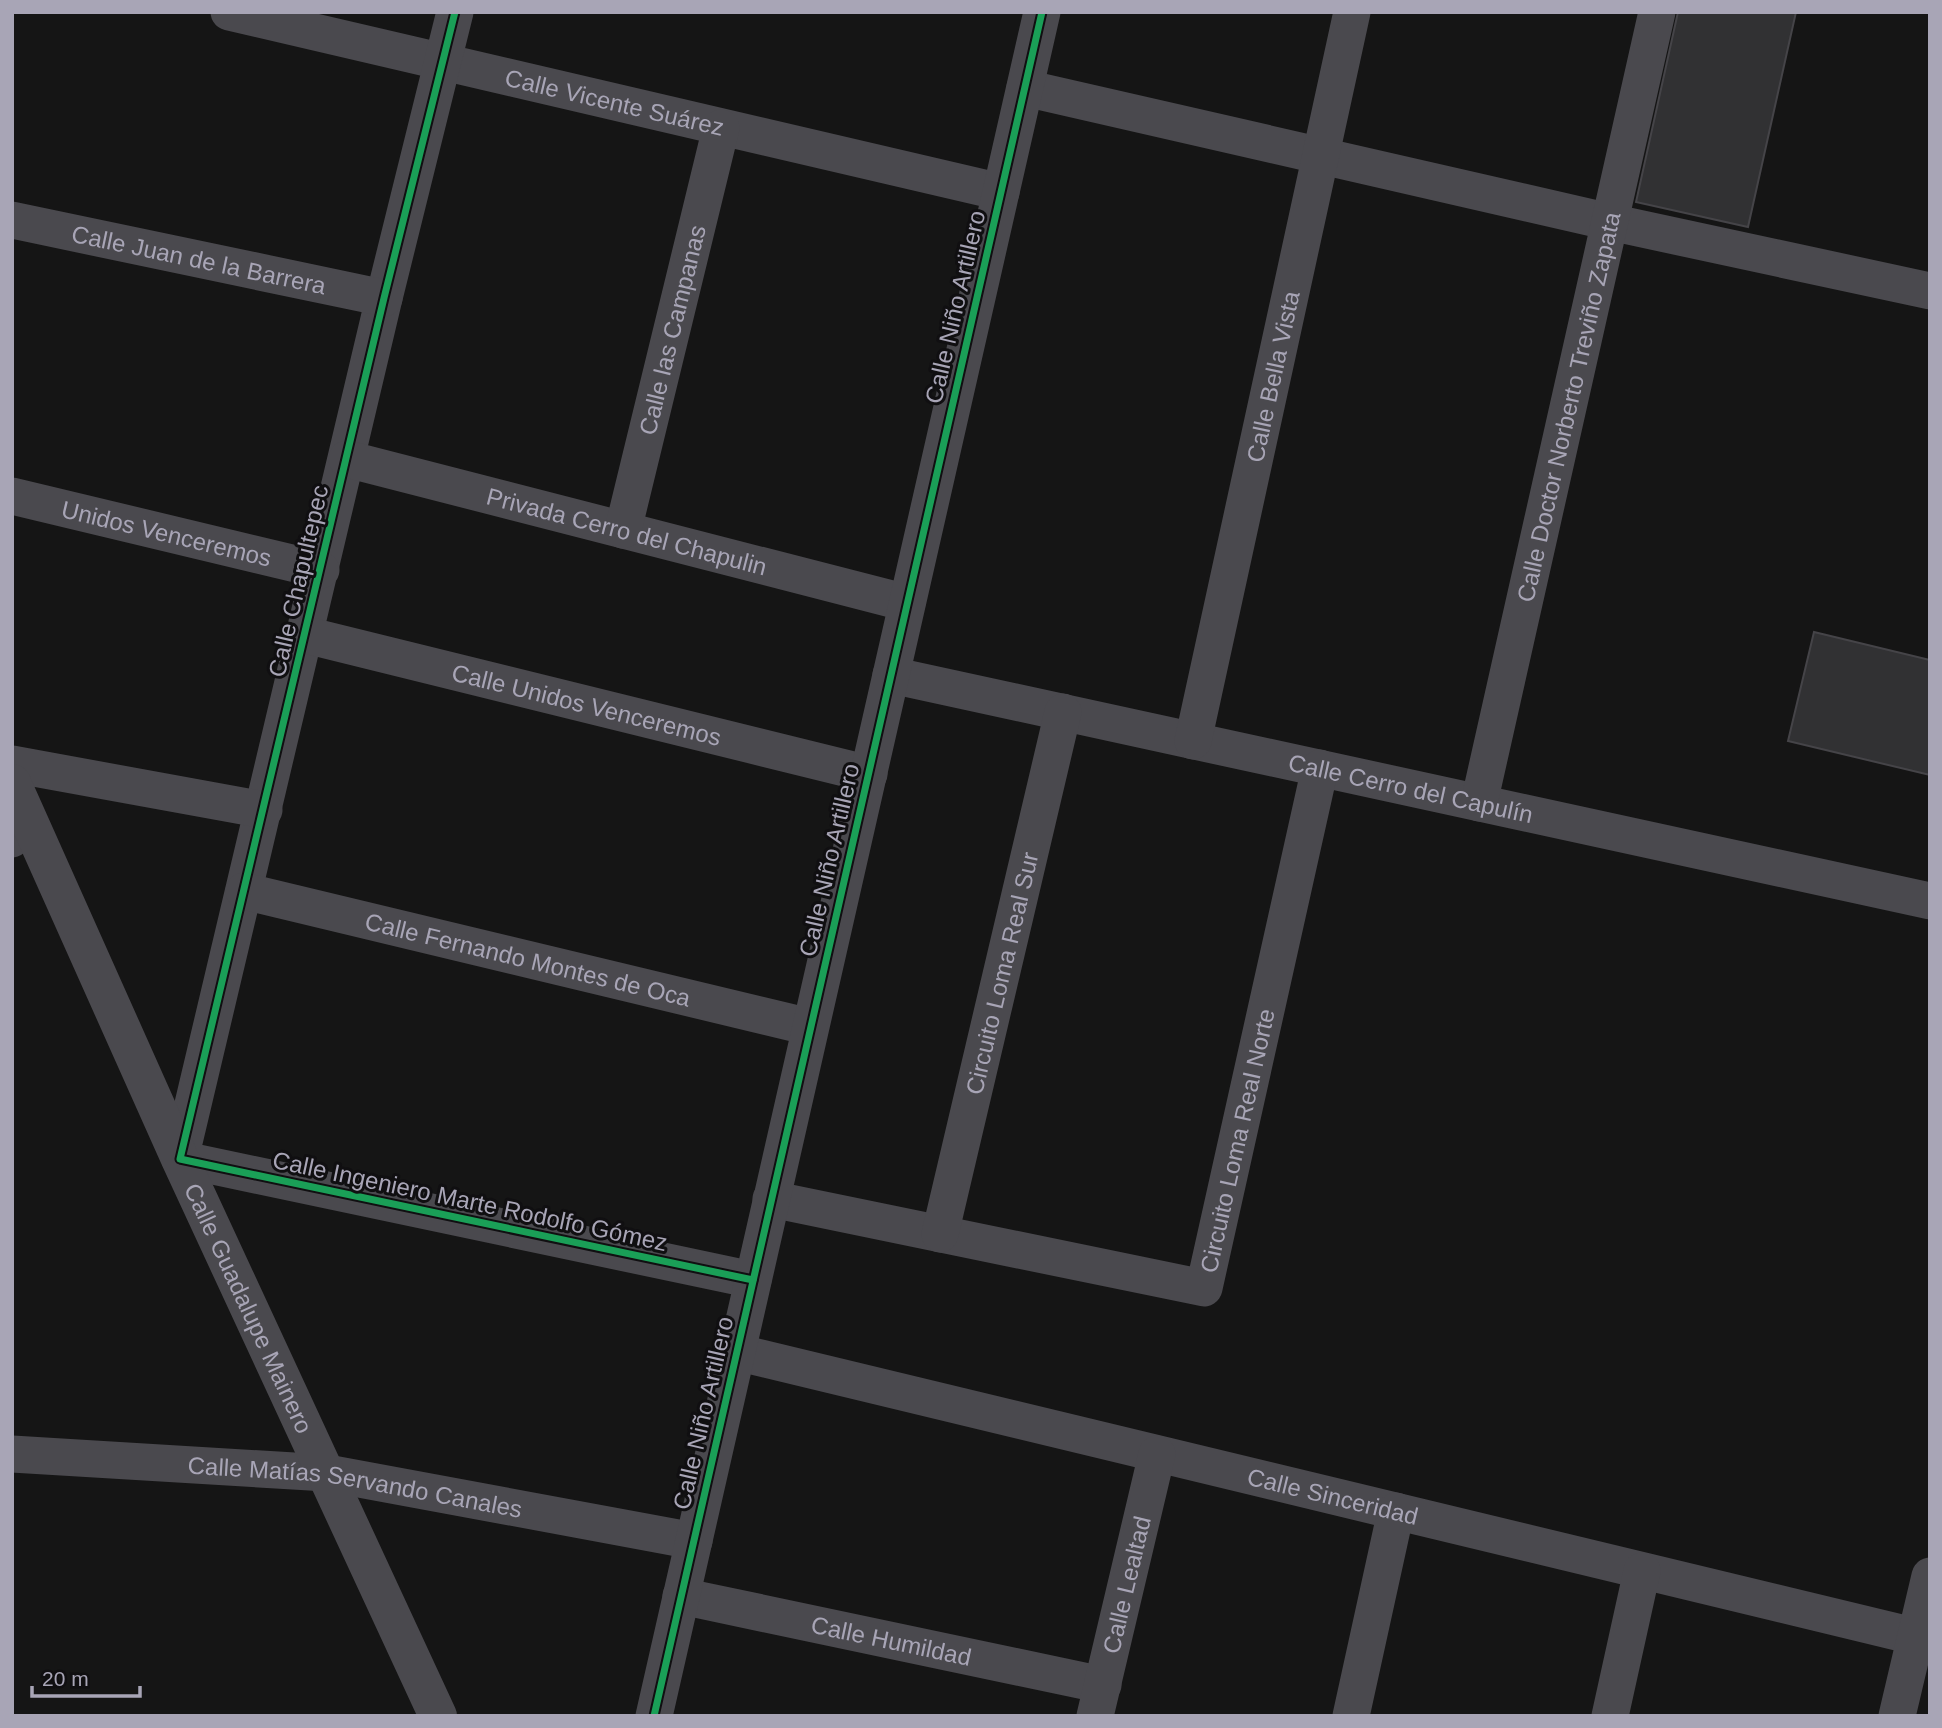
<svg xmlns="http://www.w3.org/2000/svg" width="1942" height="1728" viewBox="0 0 1942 1728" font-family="Helvetica,sans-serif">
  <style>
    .building { fill: #313133; stroke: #454448; stroke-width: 2 }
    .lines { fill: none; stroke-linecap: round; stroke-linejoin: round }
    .minor { stroke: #4a494e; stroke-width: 37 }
    .tertiary { stroke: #4a494e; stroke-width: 38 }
    .cycleway-casing { stroke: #100f11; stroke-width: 11 }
    .cycleway { stroke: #1a9f57; stroke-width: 7 }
    .labels { text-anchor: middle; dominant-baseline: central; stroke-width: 6; stroke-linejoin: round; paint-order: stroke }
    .street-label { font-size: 24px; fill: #a8a5b6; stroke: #100f11 }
  </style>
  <rect width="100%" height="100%" fill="#151515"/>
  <!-- building -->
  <g class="building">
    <path d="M1678,12h118l-48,215 -112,-25z"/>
    <path d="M1814,632l116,28v115l-142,-34z"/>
  </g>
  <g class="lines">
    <!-- minor -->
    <g class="minor">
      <path id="s1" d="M229,12l772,180"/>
      <path d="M455,12l-71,286 -204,861 573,121"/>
      <path d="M1025,88l585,134 320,69"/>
      <path id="s2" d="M12,220l372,78"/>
      <path id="s3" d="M347,459l560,144"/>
      <path id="s4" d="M12,496l309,74"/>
      <path id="s5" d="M623,530l98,-402"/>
      <path id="s6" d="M306,635l563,139"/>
      <path id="s7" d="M891,675l1039,226"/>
      <path id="s8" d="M1193,741l159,-729"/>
      <path d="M12,764l252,46"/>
      <path id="s9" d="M1479,803l178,-791"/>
      <path d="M12,839l4,-48"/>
      <path id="s10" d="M244,891l566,136"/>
      <path id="s11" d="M771,1199l433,89 116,-520"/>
      <path id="s12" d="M940,1234l123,-522"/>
      <path id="s13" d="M736,1352l1194,288"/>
      <path id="s14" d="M12,1454l315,19 367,68"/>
      <path id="s15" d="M681,1596l422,89"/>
      <path d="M654,1716l388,-1704"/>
      <path id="s16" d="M1095,1716l62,-262"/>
      <path d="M1351,1716l45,-205"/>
      <path d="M1610,1716l32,-145"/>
      <path d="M1897,1716l33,-140"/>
    </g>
    <!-- tertiary -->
    <path class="tertiary" id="s17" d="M12,783l168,376 258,557"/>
    <defs>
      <g id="cycleway">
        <path d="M455,12l-71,286 -204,861 573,121"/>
        <path d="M654,1716l388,-1704"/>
      </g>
    </defs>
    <!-- cycleway casing -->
    <use href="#cycleway" class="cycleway-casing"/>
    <!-- cycleway -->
    <use href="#cycleway" class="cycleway"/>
  </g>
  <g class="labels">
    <!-- street labels -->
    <g class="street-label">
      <text stroke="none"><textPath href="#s1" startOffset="396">Calle Vicente Suárez</textPath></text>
      <text stroke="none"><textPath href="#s2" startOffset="191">Calle Juan de la Barrera</textPath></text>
      <text transform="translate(955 307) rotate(-77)">Calle Niño Artillero</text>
      <text stroke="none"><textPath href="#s5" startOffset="206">Calle las Campanas</textPath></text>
      <text stroke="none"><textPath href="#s8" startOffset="373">Calle Bella Vista</textPath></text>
      <text stroke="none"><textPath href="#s9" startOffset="406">Calle Doctor Norberto Treviño Zapata</textPath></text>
      <text stroke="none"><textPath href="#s3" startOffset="289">Privada Cerro del Chapulin</textPath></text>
      <text stroke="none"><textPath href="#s4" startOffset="159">Unidos Venceremos</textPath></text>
      <text transform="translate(298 581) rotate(-77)">Calle Chapultepec</text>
      <text stroke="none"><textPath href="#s6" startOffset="289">Calle Unidos Venceremos</textPath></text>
      <text stroke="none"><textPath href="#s7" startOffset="532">Calle Cerro del Capulín</textPath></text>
      <text transform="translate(829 860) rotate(-77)">Calle Niño Artillero</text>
      <text stroke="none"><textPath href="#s10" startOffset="292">Calle Fernando Montes de Oca</textPath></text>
      <text stroke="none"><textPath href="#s12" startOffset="268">Circuito Loma Real Sur</textPath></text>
      <text stroke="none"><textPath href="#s11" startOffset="593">Circuito Loma Real Norte</textPath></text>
      <text transform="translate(470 1201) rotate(12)">Calle Ingeniero Marte Rodolfo Gómez</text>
      <text stroke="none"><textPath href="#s17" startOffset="576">Calle Guadalupe Mainero</textPath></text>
      <text transform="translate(703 1413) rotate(-77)">Calle Niño Artillero</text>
      <text stroke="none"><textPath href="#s14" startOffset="345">Calle Matías Servando Canales</textPath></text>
      <text stroke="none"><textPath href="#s13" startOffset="614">Calle Sinceridad</textPath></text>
      <text stroke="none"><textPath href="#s16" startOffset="135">Calle Lealtad</textPath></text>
      <text stroke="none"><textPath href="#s15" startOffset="215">Calle Humildad</textPath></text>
    </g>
  </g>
  <!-- border -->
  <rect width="1942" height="1728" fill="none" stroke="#a8a5b6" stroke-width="28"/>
  <!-- scale -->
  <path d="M32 1686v10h108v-10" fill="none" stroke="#a8a5b6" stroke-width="3.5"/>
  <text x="42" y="1686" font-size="21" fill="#a8a5b6" stroke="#100f11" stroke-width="5" paint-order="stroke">20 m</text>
</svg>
